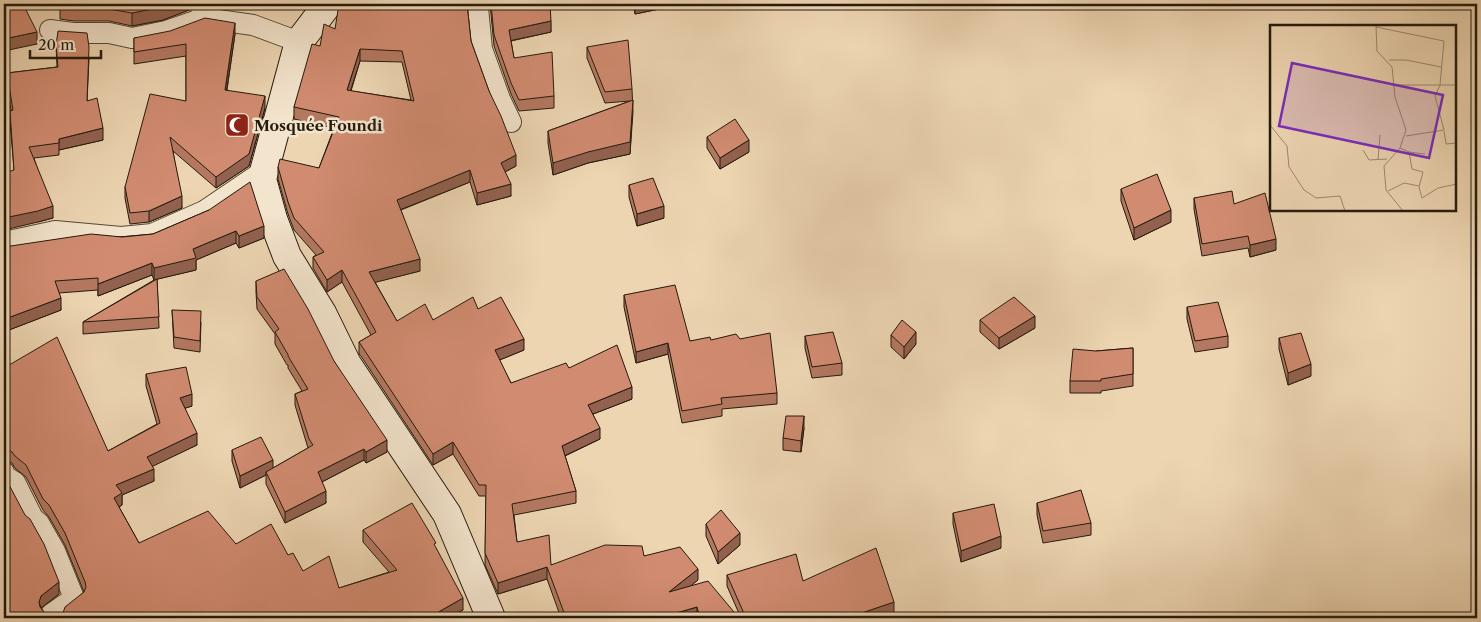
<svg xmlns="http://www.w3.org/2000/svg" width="1481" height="622" viewBox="0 0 1481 622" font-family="'Libre Caslon Text',serif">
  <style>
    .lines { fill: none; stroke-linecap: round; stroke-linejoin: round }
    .street-casing { stroke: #564936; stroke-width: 22 }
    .secondary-casing { stroke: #241a0c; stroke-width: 30 }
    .street { stroke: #f3e4cd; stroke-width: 20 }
    .secondary { stroke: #f3e4cd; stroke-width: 28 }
    .wall { fill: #b47861; stroke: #241a0c; fill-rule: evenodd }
    .shaded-wall { fill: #92614f; stroke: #241a0c }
    .building { fill: #d18b71; stroke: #241a0c; fill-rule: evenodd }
    .labels { text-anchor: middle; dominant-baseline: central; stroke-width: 5; stroke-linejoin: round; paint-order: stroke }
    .poi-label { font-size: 15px; font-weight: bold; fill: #241a0c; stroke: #f3e4cd; text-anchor: start }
    .inset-road { fill: none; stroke: #9d8a70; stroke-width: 1 }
    .view { fill: #7b2cbf; fill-opacity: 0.15; stroke: #7b2cbf; stroke-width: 2.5 }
    .inset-edge { fill: none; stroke: #241a0c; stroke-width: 2.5 }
  </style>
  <rect width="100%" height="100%" fill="#edd5b2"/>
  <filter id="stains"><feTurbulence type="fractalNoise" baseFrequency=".004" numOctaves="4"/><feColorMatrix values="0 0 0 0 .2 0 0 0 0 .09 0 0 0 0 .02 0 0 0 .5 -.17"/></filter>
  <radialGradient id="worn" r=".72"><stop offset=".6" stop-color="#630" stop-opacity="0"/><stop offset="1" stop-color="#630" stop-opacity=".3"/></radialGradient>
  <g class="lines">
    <defs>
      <g id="street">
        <path d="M200,4l4,14 49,7 46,17"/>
        <path d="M479,4l-1,4 4,41 18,50 11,23"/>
        <path d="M50,30l23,3h36l23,5 34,-7 38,-13"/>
        <path d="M4,242l51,-11 66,6 31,-3 52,-23 62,-42"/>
        <path d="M4,472l1,4 10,6 18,36 6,5 16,28 19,47 -23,16 2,4"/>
      </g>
      <path id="secondary" d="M328,4l-29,38 -37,137 11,40 14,37 35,57 25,51 100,150 44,104"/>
    </defs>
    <!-- street casing -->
    <use href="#street" class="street-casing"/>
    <!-- secondary casing -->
    <use href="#secondary" class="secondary-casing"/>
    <!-- street -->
    <use href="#street" class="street"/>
    <!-- secondary -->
    <use href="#secondary" class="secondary"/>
  </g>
  <!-- wall -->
  <g class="wall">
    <path d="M189,4v6l-26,10 -31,6 -23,-5h-35l-14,-2v-12z"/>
    <path d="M430,4h37l4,37 45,125 -11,6 6,24 -34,9 -7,-23 -69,28 19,61 -45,11 22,39 36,-1 45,-11 46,41 -25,10 12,23 58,-15 63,31 -39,15 7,25 -35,17 11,35v12l-62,12 3,27 34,23 93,-9 54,24 -7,5 48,33h-178l-14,-39 -49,15 -13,-29 1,-69h-7l-26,-42 -20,11 -72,-109 -2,-2v-12l12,-7 -29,-53 -15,10 -14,-24v-11l3,-2 -22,-25 -6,-16 -10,-35v-12l41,1 15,-40 -40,-9v-12l26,-61 15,-17 35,-23 60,-1zM360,61l42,1 9,38 -60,-9z"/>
    <path d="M490,4h60l1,28 -40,9 3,17 40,38v12l-35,3 -8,-17 -17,-48z"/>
    <path d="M633,4h36v3l-34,7z"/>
    <path d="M235,34l-8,56 38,18 -16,58 -33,22 -43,-37 9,57 -33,14 -19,2 -5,-26v-11l61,-86v-45l-52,8v-26z"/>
    <path d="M56,45l33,14 -2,42 16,39 -44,10v5l-25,3 19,60 -15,4 -24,-52 -4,-48v-11l1,-1 -4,-26v-11l50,-6z"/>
    <path d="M587,47l45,42 1,23 -3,42 -42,9 -35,12 -5,-32v-12l82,-30 -25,2 -18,-45z"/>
    <path d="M707,137l42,15 -29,17 -13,-21z"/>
    <path d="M629,185l35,33 -27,8 -8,-29z"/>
    <path d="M1121,189l50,33 -37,18 -13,-39z"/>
    <path d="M1194,198l40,6 42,46 -26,7 -2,-9 -46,8 -8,-47z"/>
    <path d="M209,210l55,28 -25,10 -3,-5 -40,17v10l-39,9 2,49 -76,6v-12l71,-42 -2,-5 -54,21v-6l-39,3 2,17 -52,20v10l-5,2v-95l149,-13z"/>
    <path d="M256,281l78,80 53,91 -21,11 -2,-3 -42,22 4,21 -41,20 -19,-39v-9l-26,13 -8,-27v-11l41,18 35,-20 -13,-43v-11l7,-3 -14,-23v-3h-1l-12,-21v-10l-18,-25 -1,-17z"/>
    <path d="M624,295l66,46 21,-1 66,53v11l-55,5v7l-40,7 -14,-69 -32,9 -12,-56z"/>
    <path d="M1187,307l41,29v11l-33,5 -8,-33z"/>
    <path d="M172,310l29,12 -1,30 -26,-4z"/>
    <path d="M980,320l55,8 -36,21 -19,-17z"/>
    <path d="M891,335l25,9 -12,15 -13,-12z"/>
    <path d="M805,336l37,27v12l-30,3 -7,-30z"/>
    <path d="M1279,338l32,38 -23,9 -9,-36z"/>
    <path d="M1133,348v38l-32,5v2h-31v-12l26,-30z"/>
    <path d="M4,368l104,83 49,-27 -11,-38v-12l46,32 -7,2 12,37 -45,21 2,15 -32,14v10l-3,2 20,36 97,1 52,11 15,16 36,17 50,-16 -26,-30v-12l73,18 27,62 -15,8h-444l55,-24 -18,14 6,8 6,2 5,-1 26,-25 -19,-47 -16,-28 -6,-7 -17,-33 -11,-9 -3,-5 -5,-2h-3z"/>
    <path d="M804,428l-3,24 -18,-2v-12z"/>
    <path d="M1037,503l54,20v12l-48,8 -6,-28z"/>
    <path d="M953,513l48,35 -40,14 -8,-38z"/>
    <path d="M706,524l34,21 -22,19 -12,-28z"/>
    <path d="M727,575l76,6 91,32 -14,5h-139l-14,-32z"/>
  </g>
  <!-- shaded-wall -->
  <g class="shaded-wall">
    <path d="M173,4h16v6l-26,10 -31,6v-13z"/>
    <path d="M635,4h34v3l-34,7z"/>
    <path d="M551,21v11l-42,9v-11z"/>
    <path d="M235,23v11l-10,67v-11z"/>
    <path d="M37,32v12l-33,7v-12z"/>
    <path d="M360,49v12l-13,41v-12z"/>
    <path d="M265,96v12l-16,58 -33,22v-11z"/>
    <path d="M633,100l-3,54 -42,9 -35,12v-12z"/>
    <path d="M103,128v12l-44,10v-11z"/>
    <path d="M749,140v12l-29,17v-11z"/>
    <path d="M516,155v11l-15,8v-11z"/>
    <path d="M470,170v12l-73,29v-11z"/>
    <path d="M511,184v12l-34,9v-12z"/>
    <path d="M182,196v12l-33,14v-11z"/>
    <path d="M53,206v12l-15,4 -34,8v-12z"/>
    <path d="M664,206v12l-27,8v-12z"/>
    <path d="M1171,210v12l-37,18v-12z"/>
    <path d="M264,226v12l-25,10v-12z"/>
    <path d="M236,231v12l-40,17v10l-42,10v-12l39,-19z"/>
    <path d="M1276,239v11l-26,7v-12z"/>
    <path d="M420,259v12l-51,13v-12z"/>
    <path d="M152,263v12l-54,21v-12z"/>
    <path d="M342,270v12l-15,10v-12z"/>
    <path d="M61,298v12l-52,20v10l-5,2v-12l1,-11z"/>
    <path d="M1035,316v12l-36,21v-11z"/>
    <path d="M916,332v12l-12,15v-12z"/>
    <path d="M524,339v11l-29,12v-12z"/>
    <path d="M668,343v11l-32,9v-11z"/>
    <path d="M1311,364v12l-23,9v-12z"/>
    <path d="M632,387v12l-44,17v-11z"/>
    <path d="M192,394v12l-12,4v-12z"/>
    <path d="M804,416v12l-3,24v-11z"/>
    <path d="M600,428v11l-38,18v-11z"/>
    <path d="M197,433v12l-50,24v-12z"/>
    <path d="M387,440v12l-21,11v-11z"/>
    <path d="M453,442v12l-20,11v-11z"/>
    <path d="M364,449v11l-46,24v-12z"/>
    <path d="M273,460v11l-7,1v3l-26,13v-12z"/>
    <path d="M154,469v12l-32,14v10l-8,5v-12l2,-13z"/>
    <path d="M326,491v12l-41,20v-11z"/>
    <path d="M740,533v12l-22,19v-12z"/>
    <path d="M1001,536v12l-40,14v-11z"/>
    <path d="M547,567v12l-49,15v-11z"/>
    <path d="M698,569v11l-29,24v-12z"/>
    <path d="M59,582v12l-18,14 -2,-6 2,-6z"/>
    <path d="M463,598v12l-15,8h-20z"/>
    <path d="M894,602v11l-14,5h-33z"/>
    <path d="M697,607v11h-38z"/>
  </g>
  <!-- building -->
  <g class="building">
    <path d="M4,4h19l14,28 -33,7z"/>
    <path d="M61,4h112l-10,3 -31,6 -23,-4h-35l-14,-2z"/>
    <path d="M339,4h31l-1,2 63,-1v-1h35l4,37 18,50 12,25 15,39 -15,8 10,21 -34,9 -7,-23 -73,30 23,59 -51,13 28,49 28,-17 8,16 40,-23 5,12 23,-12 23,42 -29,11 16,33 55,-20 3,5 48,-23 15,42 -44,18 12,23 -38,18 14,45 -64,13 5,38 32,-7 2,30 54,-20 37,1 2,10 36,-9 18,22 -29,23 39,-11 31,37h-39l-3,-11 -38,11h-93l-19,-51 -49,16 -13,-30 1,-68h-7l-26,-43 -20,12 -72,-109 -2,-3 17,-10 -34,-62 -15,10 -14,-23 11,-5 -30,-34 -6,-16 -10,-35 2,-8 39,9 20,-51 -45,-10 18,-63 8,2 4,-22 11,5zM360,49l42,2 12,50 -67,-11z"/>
    <path d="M491,4h59l1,17 -42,9 5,28 38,-6 2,44 -35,4 -8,-17 -17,-48z"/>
    <path d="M205,18l30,5 -10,67 40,6 -16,58 -33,23 -46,-40 12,59 -33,15 -19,2 -5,-26 25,-93 36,7v-57l-52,8v-14l36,-7z"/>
    <path d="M58,31l29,2 2,14 -2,54 10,-3 6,30 -44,11v4l-30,4 24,59 -15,5 -34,7v-45l10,-3 -4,-59 3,-1 -6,-37 51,-6 -2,-22z"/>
    <path d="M628,40l4,49 -27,3 -18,-45z"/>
    <path d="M633,100l-3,42 -42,10 -35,11 -5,-32z"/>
    <path d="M735,119l14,21 -29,18 -13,-21z"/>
    <path d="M1157,174l14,36 -37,18 -13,-39z"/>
    <path d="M653,178l11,28 -27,8 -8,-29z"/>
    <path d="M250,182l14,44 -25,10 -3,-5 -43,18 3,9 -42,10 -2,-5 -54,21v-6l-43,3 6,17 -56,21 4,9 -5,2v-83l87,-13 31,3 31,-3 56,-24z"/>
    <path d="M1232,191l2,13 31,-11 11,46 -26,6 -2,-9 -46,8 -8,-46z"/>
    <path d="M284,269l24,40 26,52 53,79 -21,12 -2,-3 -46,23 8,19 -41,21 -19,-40 47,-27 -4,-6 -14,-45 13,-5 -20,-33v-2l-1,-1 -12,-21 4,-3 -22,-32 -1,-16z"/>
    <path d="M157,279l2,38 -76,5z"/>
    <path d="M675,285l15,56 20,-4 1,3 25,-6 4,5 30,-6 7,60 -56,5 1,6 -40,7 -14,-68 -32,9 -12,-57z"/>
    <path d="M1014,297l21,19 -36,22 -19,-18z"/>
    <path d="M1218,302l10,34 -33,5 -8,-34z"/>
    <path d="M172,310l29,1 -1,30 -26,-4z"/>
    <path d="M902,320l14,12 -12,15 -13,-12z"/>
    <path d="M833,332l9,31 -30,4 -7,-31z"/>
    <path d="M1301,333l10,31 -23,9 -9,-35z"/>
    <path d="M57,337l51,114 52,-28 -14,-49 40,-7 6,27 -12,4 17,35 -50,24 7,12 -38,16 6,8 -8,5 25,45 69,-32 28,33 35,-20 17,31 5,-2 10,18 26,-15 10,32 58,-18 -34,-40 49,-27 24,40 -2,1 29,54 -35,20h-424v-141l2,2 19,36 5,4 14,25 15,38 -18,14 -2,6 1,5 7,9 6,2 5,-1 5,-4 2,-6 19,-15 2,-5 -1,-5 -20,-49 -16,-28 -6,-6 -17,-34 -11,-9 -3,-4 -5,-3h-3v-81z"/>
    <path d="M1133,348v26l-32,5v2h-31l3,-32 23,2z"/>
    <path d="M786,416h18l-3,25 -18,-3z"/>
    <path d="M261,437l12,23 -33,16 -8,-26z"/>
    <path d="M1081,490l10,33 -48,8 -6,-28z"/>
    <path d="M994,504l7,32 -40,15 -8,-38z"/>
    <path d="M721,510l19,23 -22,19 -12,-28z"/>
    <path d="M876,548l18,54 -47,16h-101l-19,-43 69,-21 7,27z"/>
  </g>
  <!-- icons -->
  <defs>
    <symbol id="mosque-square" viewBox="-11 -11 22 22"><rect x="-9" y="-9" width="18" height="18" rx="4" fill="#8f2418" stroke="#f3e4cd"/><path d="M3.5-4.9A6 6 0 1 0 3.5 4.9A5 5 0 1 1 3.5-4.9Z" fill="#fff"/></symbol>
  </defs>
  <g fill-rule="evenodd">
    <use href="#mosque-square" x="223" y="111" width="28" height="28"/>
  </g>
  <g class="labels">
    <!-- poi labels -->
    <g class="poi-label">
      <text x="254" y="125">Mosquée Foundi</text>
    </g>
  </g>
  <!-- overview -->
  <g transform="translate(1270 25)">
    <rect width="186" height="186" fill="#edd5b2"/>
    <path class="inset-road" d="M106,1l1,25 15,16 3,30 11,33 -6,18 -16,18 2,24 17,21M106,2l68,14 -4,44 -5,11 9,34 -38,6M119,35h17l35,7M123,60h64M0,100l17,21 2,21 15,23 12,8 24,-2 5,15M174,106l2,13 11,-1M130,123l9,4 3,17 11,3 -4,15 3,11 16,-10 19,-4M93,125l6,10 18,-1M139,127l16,2M108,135l2,-25M118,166l16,-8 15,3"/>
    <path class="view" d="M22,38l151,32 -14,63 -150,-32z"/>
    <rect width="186" height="186" class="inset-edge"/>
  </g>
  <!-- margin -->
  <rect width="1481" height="622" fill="none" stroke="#edd5b2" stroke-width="20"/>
  <rect x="5" y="5" width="1471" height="612" fill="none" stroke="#241a0c" stroke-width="2.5"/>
  <rect x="10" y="10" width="1461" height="602" fill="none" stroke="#241a0c"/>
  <!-- scale -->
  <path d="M30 50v8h71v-8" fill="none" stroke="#241a0c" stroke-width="2.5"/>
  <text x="38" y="50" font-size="15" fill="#241a0c" stroke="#f3e4cd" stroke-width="4" paint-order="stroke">20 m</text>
  <rect width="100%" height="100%" filter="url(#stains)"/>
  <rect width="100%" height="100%" fill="url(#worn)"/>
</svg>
